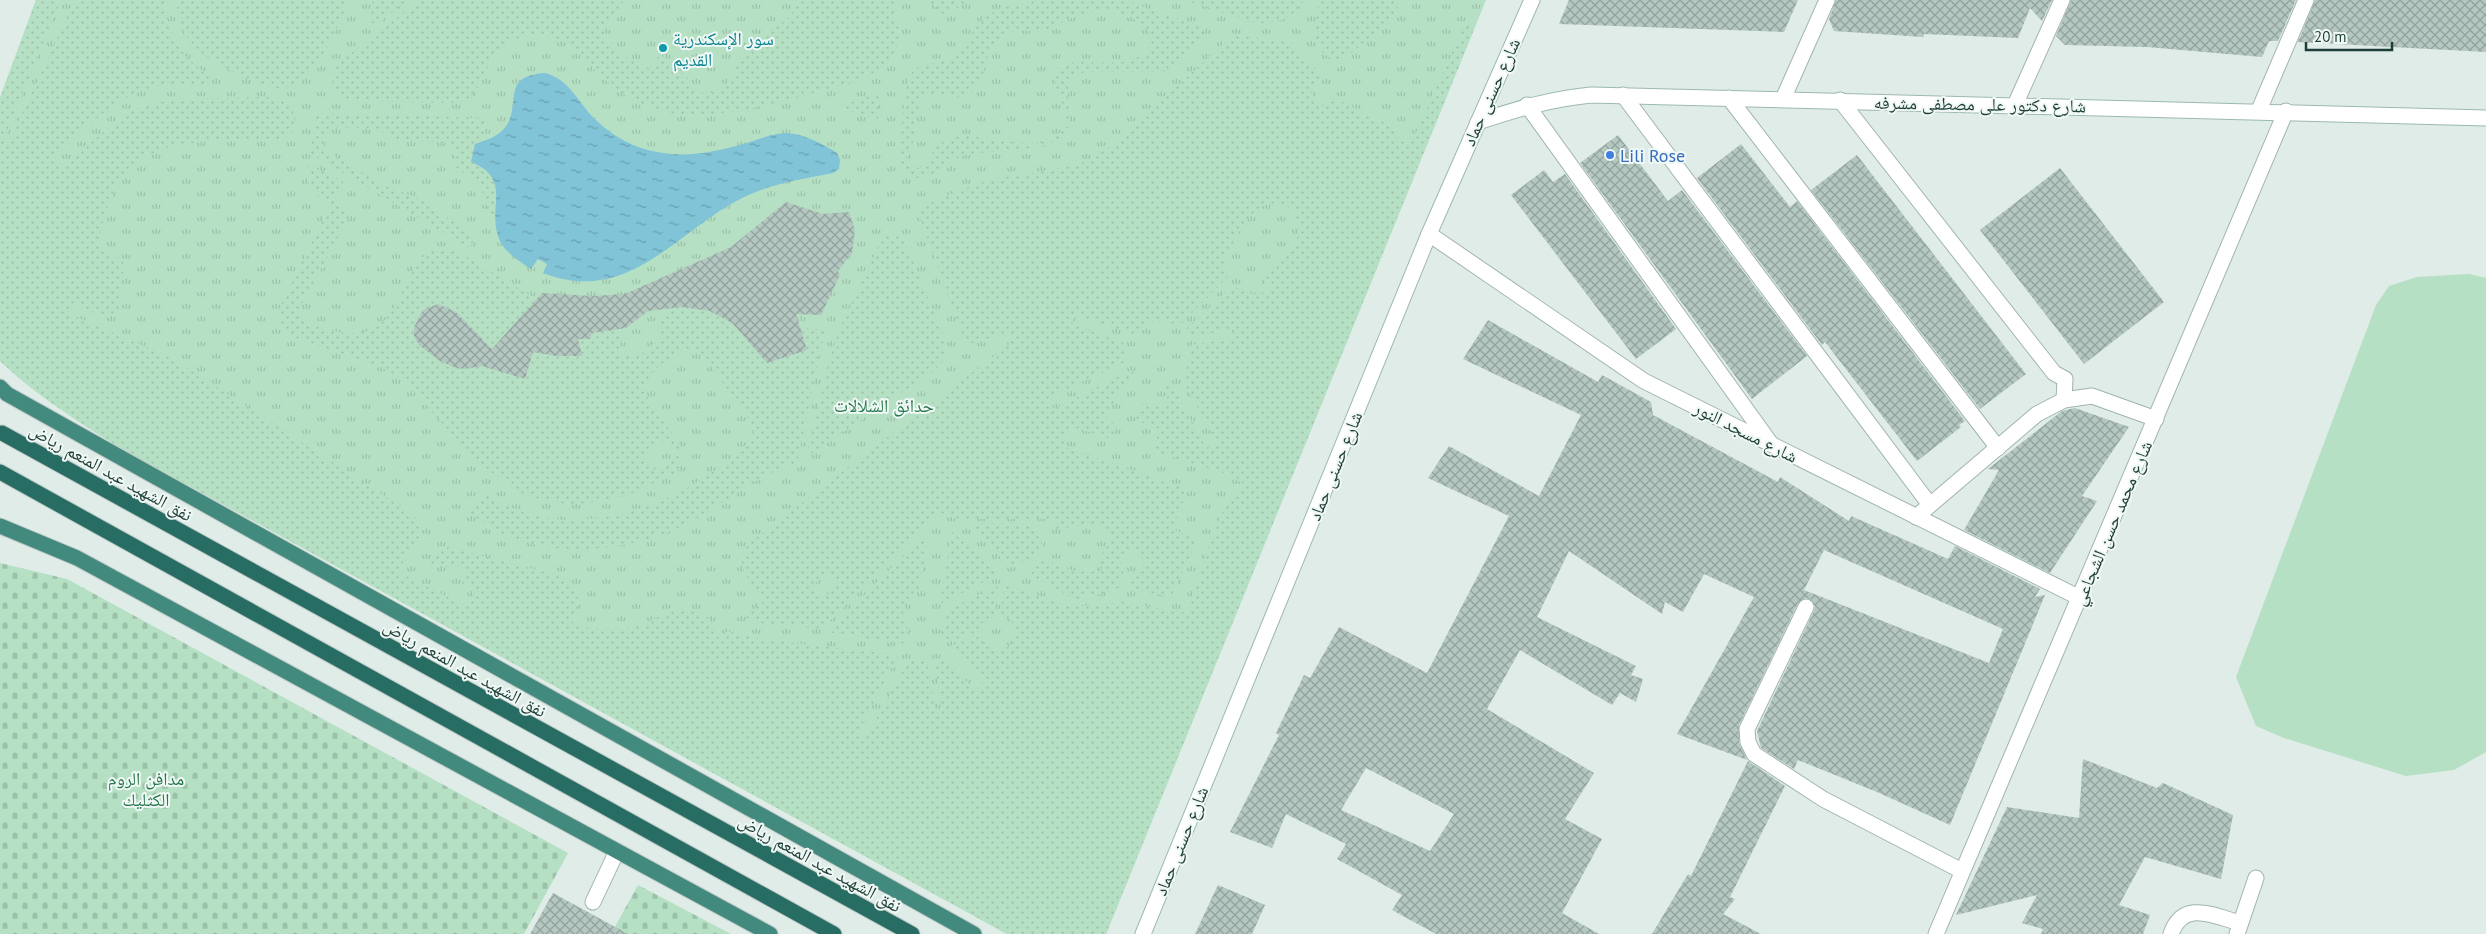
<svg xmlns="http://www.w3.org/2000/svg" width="2486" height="934" viewBox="0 0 2486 934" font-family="'PT Sans','Noto Naskh Arabic',sans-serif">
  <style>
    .grass { fill: url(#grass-tufts) }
    .cemetery { fill: url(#cemetery-stones) }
    .garden { fill: url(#garden-dots); fill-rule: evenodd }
    .pitch { fill: #b5e0c4 }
    .water { fill: url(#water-ripples) }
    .building { fill: url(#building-cross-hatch); fill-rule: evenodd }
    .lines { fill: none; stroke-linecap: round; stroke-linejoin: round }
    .service-casing { stroke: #a1b4af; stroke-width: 17 }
    .minor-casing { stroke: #a1b4af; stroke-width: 17 }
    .tertiary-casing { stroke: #a1b4af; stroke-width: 17 }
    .secondary-casing { stroke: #9cb9b1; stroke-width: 17 }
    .trunk-casing { stroke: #c0c9c7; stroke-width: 17 }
    .motorway-casing { stroke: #c0c9c7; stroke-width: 17 }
    .service { stroke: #fff; stroke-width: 15 }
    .minor { stroke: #fff; stroke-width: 15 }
    .tertiary { stroke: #fff; stroke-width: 15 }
    .secondary { stroke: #fff; stroke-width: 15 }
    .trunk { stroke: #438a7e; stroke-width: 15 }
    .motorway { stroke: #276d64; stroke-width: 15 }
    .culture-dot { fill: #0f9aa8; stroke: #f0f8f5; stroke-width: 2 }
    .shop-dot { fill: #3f7fe0; stroke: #f0f8f5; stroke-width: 2 }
    .labels { text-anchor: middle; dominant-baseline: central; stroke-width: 4; stroke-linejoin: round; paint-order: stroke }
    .culture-label { font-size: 18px; fill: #0d838f; stroke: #f0f8f5; text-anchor: start }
    .street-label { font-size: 18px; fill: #1e3e38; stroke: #f0f8f5 }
    .shop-label { font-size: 18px; fill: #366cbe; stroke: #f0f8f5; text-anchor: start }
    .park-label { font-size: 18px; fill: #25784b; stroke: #f0f8f5 }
  </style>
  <defs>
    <pattern id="grass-tufts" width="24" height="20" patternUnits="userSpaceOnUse" patternTransform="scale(1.25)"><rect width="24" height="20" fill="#b5e0c4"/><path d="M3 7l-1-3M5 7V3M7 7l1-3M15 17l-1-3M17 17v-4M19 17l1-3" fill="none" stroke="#9bc1a9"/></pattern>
    <pattern id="cemetery-stones" width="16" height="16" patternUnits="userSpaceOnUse" patternTransform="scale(1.25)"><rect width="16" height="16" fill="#b5e0c4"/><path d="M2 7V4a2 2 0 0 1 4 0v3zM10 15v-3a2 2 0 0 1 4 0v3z" fill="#9bc1a9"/></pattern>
    <pattern id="garden-dots" width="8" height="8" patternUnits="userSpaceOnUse" patternTransform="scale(1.25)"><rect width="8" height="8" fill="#b5e0c4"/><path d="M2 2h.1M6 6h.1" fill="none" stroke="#9bc1a9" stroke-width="1.8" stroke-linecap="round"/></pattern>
    <pattern id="water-ripples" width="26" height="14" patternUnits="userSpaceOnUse" patternTransform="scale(1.25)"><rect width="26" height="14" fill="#81c3d7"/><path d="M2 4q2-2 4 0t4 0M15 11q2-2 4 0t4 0" fill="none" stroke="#69a0af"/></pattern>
    <pattern id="building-cross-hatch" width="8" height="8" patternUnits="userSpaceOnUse" patternTransform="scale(1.25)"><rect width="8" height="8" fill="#b4c7c0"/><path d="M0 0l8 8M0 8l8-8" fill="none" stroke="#92a39d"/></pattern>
  </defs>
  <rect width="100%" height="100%" fill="#dfece7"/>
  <!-- grass -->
  <path class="grass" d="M36,0h1450l-380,934h-99l-883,-484c-43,-27 -87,-54 -124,-89v-263z"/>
  <!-- cemetery -->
  <g class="cemetery">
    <path d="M0,563l67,16 501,274 -44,81h-524z"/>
    <path d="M638,885l93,49h-120z"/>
  </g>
  <!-- garden -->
  <g class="garden">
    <path d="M36,0h25l-58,141 6,1 66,-142h89c3,25 10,46 30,64 5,5 14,8 16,16l-4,6c-70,-12 -104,28 -152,70l9,9 62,-51 18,-8 22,-5 22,-2 83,-2c20,3 30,17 22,36l-8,6c-68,6 -154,-13 -177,72 -3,10 -12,27 -7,37 5,10 19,6 24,16l-5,45c-14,15 -31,0 -46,-6l-6,10 105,45 239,155c26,32 -14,36 -9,61l60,30 10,-3 4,-13 -1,-4 -8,2 -5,-2 4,-17h-19l-21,-4 22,-16 113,29 15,15 3,9 -1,11 -7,15c19,2 39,4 58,2 25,-4 51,-31 77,-12 8,6 7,15 13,22l9,-7 26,7 144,17 -40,78 8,4 43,-78 18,2 9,54 6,-2 -8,-54 12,-2 29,34 9,-9 -34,-36 30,-10c17,36 58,-6 21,-22l3,-30 68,23 51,-5 64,11 23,-71 20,-47 7,2 6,-14 -7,-3 1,-3 -85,-26 8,-22 -25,-9 7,-17 21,5 5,-13 -5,-10 8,-3 35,66 11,-5 -36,-66 9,-15 1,-17 45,-8 -2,-9 -44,10 -5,-8 47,-44 23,8 17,-3 -9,-11c12,-11 26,-23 33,-38 10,-26 -11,-49 -36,-34 -13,8 -19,21 -26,33 -7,13 -13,21 -6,36l-49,49c-18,-9 -33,-5 -46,8l-58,-18 -3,8 55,20 -2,11 2,6 -79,37 6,11 77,-39 6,7c-17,12 -24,24 -31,44l12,4 -6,14 -43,-13 -4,21 123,42 -15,40 24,11 -26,57 -41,-8 3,-16 10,-7c2,-11 -3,-16 -14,-17l-8,10 3,11 -5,18 -15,2v4l-22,2 -3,5 -49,-26 12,-16 33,12 26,1 1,-6 -6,-2 16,-27 -12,-13 -43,5 -1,-10h-100l-14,-6 -9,4 -111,112 -63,-6 -14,-6 20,-17c-14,-19 -33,-33 -17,-56l268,-205c-23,-18 -36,18 -53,-2l-46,-128 35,-16 37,-13 82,-14 19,-6 25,-17 119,-109 58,9 32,36 -11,10 -1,6 5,9 6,2 9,-6 18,4 7,8 18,5 19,12 3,9 4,3 4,1 9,-5 51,-113 9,5 -368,905h-99l-883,-484c-43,-26 -87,-54 -123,-88l-1,-264zM826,573l12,12 -17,15 -11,-12z"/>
    <path d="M177,0h172c-12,30 -27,68 -57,85 -14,7 -27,1 -40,-5 -36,-14 -77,-35 -75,-80z"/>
    <path d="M373,0h35l-32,25 -7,-4z"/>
    <path d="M419,0h205l-23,36 15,10 -3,4 36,20 11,-16 26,22 8,11 10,7 15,-4 6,-5 7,-7 8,-21 50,-41 5,-7 1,-9h98c-1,19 12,33 1,51 -6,10 -16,19 -27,25 -13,6 -27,9 -40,13 -45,13 -94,26 -141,26 -12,0 -26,-4 -37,-8 -18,-6 -35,-18 -48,-30 -23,-21 -28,-41 -64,-41 -60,0 -45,55 -78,67l-104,-2c-20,-3 -28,-16 -21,-35z"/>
    <path d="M928,0h44l-28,15z"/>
    <path d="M1048,0h75l71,24 9,6v10l-29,25 -13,7h-73c-37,3 -9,43 -23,62 -15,18 -74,17 -95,20 -19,3 -35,24 -51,24 -8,0 -15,-6 -17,-13 -3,-11 2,-81 8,-90 11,-15 29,-9 44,-18 11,-7 15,-21 22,-30 19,-25 45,-22 72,-27zM1100,10c18,0 41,8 50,24l-1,13c-19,28 -63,8 -89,18 -15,22 13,41 3,62 -14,32 -76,7 -101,9 -33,1 -29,30 -47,34l-7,-5c-4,-10 2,-14 5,-23 5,-15 2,-30 9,-44 16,-9 32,6 48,-4 16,-11 13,-34 23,-48 18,-25 35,-10 56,-17 7,-2 12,-7 18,-9 10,-5 22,-7 33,-10z"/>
    <path d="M1184,0h120c-10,19 -28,24 -48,23z"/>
    <path d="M1320,0h80l-5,15 -5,6 -41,34 -10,5c-30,-3 -26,-40 -19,-60z"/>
    <path d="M879,93l-1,27 -41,-13z"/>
    <path d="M317,113l170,5 -4,24 -8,2 7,22 10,10 3,7 1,37 -5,1 -8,-28 -9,-12 -18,-14 -3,-19 -4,-5 -52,-3 -21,-12 -47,-1 -6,22 62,37 41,15 12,13 18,7 19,19 -6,8 -159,-95z"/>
    <path d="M308,165l36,16 -11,16 19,15 -53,97v9l3,3c20,8 47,17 68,9 42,-16 35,-106 94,-75l72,44 -27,31c20,22 43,26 72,26l-3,-17 14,-6 30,-4 -2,26 30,-3 2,-9h7l2,-8 -5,-2 11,-24c51,-8 70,18 100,54l39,-13 -6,-23 25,4 -28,132c-41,12 -67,37 -103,57 -53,29 -125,39 -181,18 -17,-6 -32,-17 -46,-27l18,-17c30,19 65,29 101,25 54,-4 104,-27 145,-61 12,-11 27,-18 20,-36l-49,-68c-6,-5 -13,-8 -21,-3 -10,5 -33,21 -35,33 -6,26 54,60 31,88l-46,22 -42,9 -23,1 -35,-7 -16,-7 -42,-32 -69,-78 -25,-14 -92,-31c-9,-9 -10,-16 -7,-28l50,-102 -21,-17zM438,304c13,4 42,23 44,39 1,6 -1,14 -2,20 -35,23 -101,-44 -42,-59zM665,440l12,15 -21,16 -12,-15z"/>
    <path d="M890,233l13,4 43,106 -1,16 -11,12 -128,86 24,-99 10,-30 40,-85 4,-7z"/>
    <path d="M1002,523l29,1 10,11 1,16 -30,17 -46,-44z"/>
    <path d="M952,532l48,42 -60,30z"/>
    <path d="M921,538l7,3 -9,48c-15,9 -20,23 -11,39l-5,16 -76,-12z"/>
    <path d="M998,586l-3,28 -12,8 -3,9 -33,11 -7,-7 9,-26z"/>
  </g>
  <!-- pitch -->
  <path class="pitch" d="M2469,274l17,4v474l-32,18 -48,6 -122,-38 -28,-12 -20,-49 140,-372 13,-19 28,-9z"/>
  <!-- water -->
  <path class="water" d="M545,73c25,6 34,32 52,48 16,16 38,27 60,31 28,6 59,0 86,-8 15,-4 29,-11 44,-11 17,1 36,11 50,20l3,7 -1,9 -6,4c-31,6 -63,11 -91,25 -67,34 -113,108 -199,75l4,-9 -9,-5 -7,10c-13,-9 -28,-17 -33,-33 -10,-32 14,-57 -27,-74l4,-18c12,-4 26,-8 33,-21 12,-22 -6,-47 37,-50z"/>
  <!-- building -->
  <g class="building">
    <path d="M1569,0h229l-14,32 -225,-8z"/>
    <path d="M1836,0h216l-10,21 -12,-13 -12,30 -94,-4 -1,3 -89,-6 -5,-12z"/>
    <path d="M2071,0h225l-18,41h-9l-7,16 -115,-10 -82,-2 -9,-9z"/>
    <path d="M2315,0h171v52l-188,-10z"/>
    <path d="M1618,135l50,66 14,-11 125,166 -55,43 -172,-236z"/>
    <path d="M1741,144l49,63 7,-6 168,220 -6,4 2,2 -44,34 -92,-119 -3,3 -125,-167z"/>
    <path d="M1857,155l169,219 -46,35 -169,-219z"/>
    <path d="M2060,168l104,134 -80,62 -104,-134z"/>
    <path d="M1544,170l9,12 12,-8 111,155 -40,30 -125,-164z"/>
    <path d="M786,202l37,12 26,-2 6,18 -3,23 -14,18 2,4 -19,40 -25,-1 11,36 -40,13 -35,-40 -22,-12 -28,-4 -34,4 -22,17 -34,5 -2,6h-12l4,17h-25l-24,-4 -8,27 -43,-13 -17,3 -9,-1 -16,-7 -21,-16 -5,-9v-9l9,-17 15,-6 18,8 36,37 50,-56 49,3 34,-2 106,-47z"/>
    <path d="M1488,320l110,62 4,-7 49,27 2,13 125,67 2,-5 69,44 2,-5 97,43 7,-13 85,43 -5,8 10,-2 -95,230 -73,-33 -79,-32 -4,9 -33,-21 -4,-17 57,-120 1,-5 -5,-7 -5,-1 -7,5 -59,122v18l8,17 -70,-26 77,-137 -50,-23 -21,38 -18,-10 -3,12 -93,-63 -32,66 99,49 -5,9 12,4 -7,23 -16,-9 -8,12 -92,-55 -33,59 107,64 -29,46 37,20 -40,74 37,21h-163l-44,-24 10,-15 -65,-36 9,-15 -60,-30 -14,34 -42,-16 49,-97 -3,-2 28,-58 6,3 29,-51 88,46 82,-157 -81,-38 21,-32 90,50 42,-81 -118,-56zM1824,550l179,79 -14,34 -185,-73zM1366,768l88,46 -24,37 -89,-41z"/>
    <path d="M2075,408l54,19 -47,69 15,5 -47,72 -86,-43 35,-60 -11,-1 74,-58z"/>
    <path d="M2083,759l74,29 6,-5 70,32 -12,64 -76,-22 -26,48 31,10 -7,19h-102l2,-5 -21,-6 15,-28 -81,20 51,-108 72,11z"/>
    <path d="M1748,761l37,25 -55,111 5,2 -12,15 38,20h-109l36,-60 3,2z"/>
    <path d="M1218,885l47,20 -13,29h-57z"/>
    <path d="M553,893l75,41h-98z"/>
  </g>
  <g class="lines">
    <defs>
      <g id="service">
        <path d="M1623,95l307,410"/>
        <path d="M1729,98l269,350"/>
        <path d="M1840,100l214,273 11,6 -1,21"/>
        <path d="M1527,105l244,339"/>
        <path d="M1806,607l-59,122 1,13 6,12 69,45 139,72"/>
        <path d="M593,902l24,-51"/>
        <path d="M2171,934c12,-35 43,-18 69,-11"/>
        <path d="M2237,934l19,-56"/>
      </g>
      <g id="minor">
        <path d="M1783,99l44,-99"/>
        <path d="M2015,105l47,-105"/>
        <path d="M2259,110l47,-110"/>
        <path d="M1429,234l215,147 436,217"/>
        <path d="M1916,517l121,-103 27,-14 28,-4 64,23"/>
      </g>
      <path id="tertiary" d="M1936,934l350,-823"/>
      <g id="secondary">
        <path d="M1478,122c39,-13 72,-23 113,-27l895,23"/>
        <path d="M1143,934l286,-700 103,-234"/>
      </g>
      <g id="trunk">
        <path d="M0,387l7,7 967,540"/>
        <path d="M0,526l77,32 693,376"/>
      </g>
      <g id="motorway">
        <path d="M2,433l910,501"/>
        <path d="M0,472l834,462"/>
      </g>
    </defs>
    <!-- service casing -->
    <use href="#service" class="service-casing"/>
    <!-- minor casing -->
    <use href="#minor" class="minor-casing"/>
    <!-- tertiary casing -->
    <use href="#tertiary" class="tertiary-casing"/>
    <!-- secondary casing -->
    <use href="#secondary" class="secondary-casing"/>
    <!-- trunk casing -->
    <use href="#trunk" class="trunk-casing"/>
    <!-- motorway casing -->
    <use href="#motorway" class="motorway-casing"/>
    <!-- service -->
    <use href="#service" class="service"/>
    <!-- minor -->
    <use href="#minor" class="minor"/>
    <!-- tertiary -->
    <use href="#tertiary" class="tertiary"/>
    <!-- secondary -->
    <use href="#secondary" class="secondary"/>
    <!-- trunk -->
    <use href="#trunk" class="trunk"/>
    <!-- motorway -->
    <use href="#motorway" class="motorway"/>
  </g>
  <!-- markers -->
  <circle class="culture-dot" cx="663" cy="48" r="5"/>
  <circle class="shop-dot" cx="1610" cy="155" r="5"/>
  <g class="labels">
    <!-- culture labels -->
    <g class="culture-label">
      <text x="673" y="38">سور الإسكندرية<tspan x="673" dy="21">القديم</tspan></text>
    </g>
    <!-- street labels -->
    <g class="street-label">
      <text transform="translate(1491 92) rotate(-66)">شارع حسنى حماد</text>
      <text transform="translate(1980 104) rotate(1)">شارع دكتور على مصطفى مشرفه</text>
      <text transform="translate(1746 432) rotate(27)">شارع مسجد النور</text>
      <text transform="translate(1335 466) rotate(-68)">شارع حسنى حماد</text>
      <text transform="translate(111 472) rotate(29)">نفق الشهيد عبد المنعم رياض</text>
      <text transform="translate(2112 523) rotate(-67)">شارع محمد حسن الشجاعي</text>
      <text transform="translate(465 668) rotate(29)">نفق الشهيد عبد المنعم رياض</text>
      <text transform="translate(1181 841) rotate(-68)">شارع حسنى حماد</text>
      <text transform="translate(820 863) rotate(29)">نفق الشهيد عبد المنعم رياض</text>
    </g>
    <!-- shop labels -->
    <g class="shop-label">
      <text x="1620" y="155">Lili Rose</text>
    </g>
    <!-- park labels -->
    <g class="park-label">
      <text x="884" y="405">حدائق الشلالات</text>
      <text x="146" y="778">مدافن الروم<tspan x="146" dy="21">الكثليك</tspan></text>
    </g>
  </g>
  <!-- scale -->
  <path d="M2306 42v8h86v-8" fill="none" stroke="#1e3e38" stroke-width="2.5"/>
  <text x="2314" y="42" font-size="15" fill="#1e3e38" stroke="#f0f8f5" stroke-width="4" paint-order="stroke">20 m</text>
</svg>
